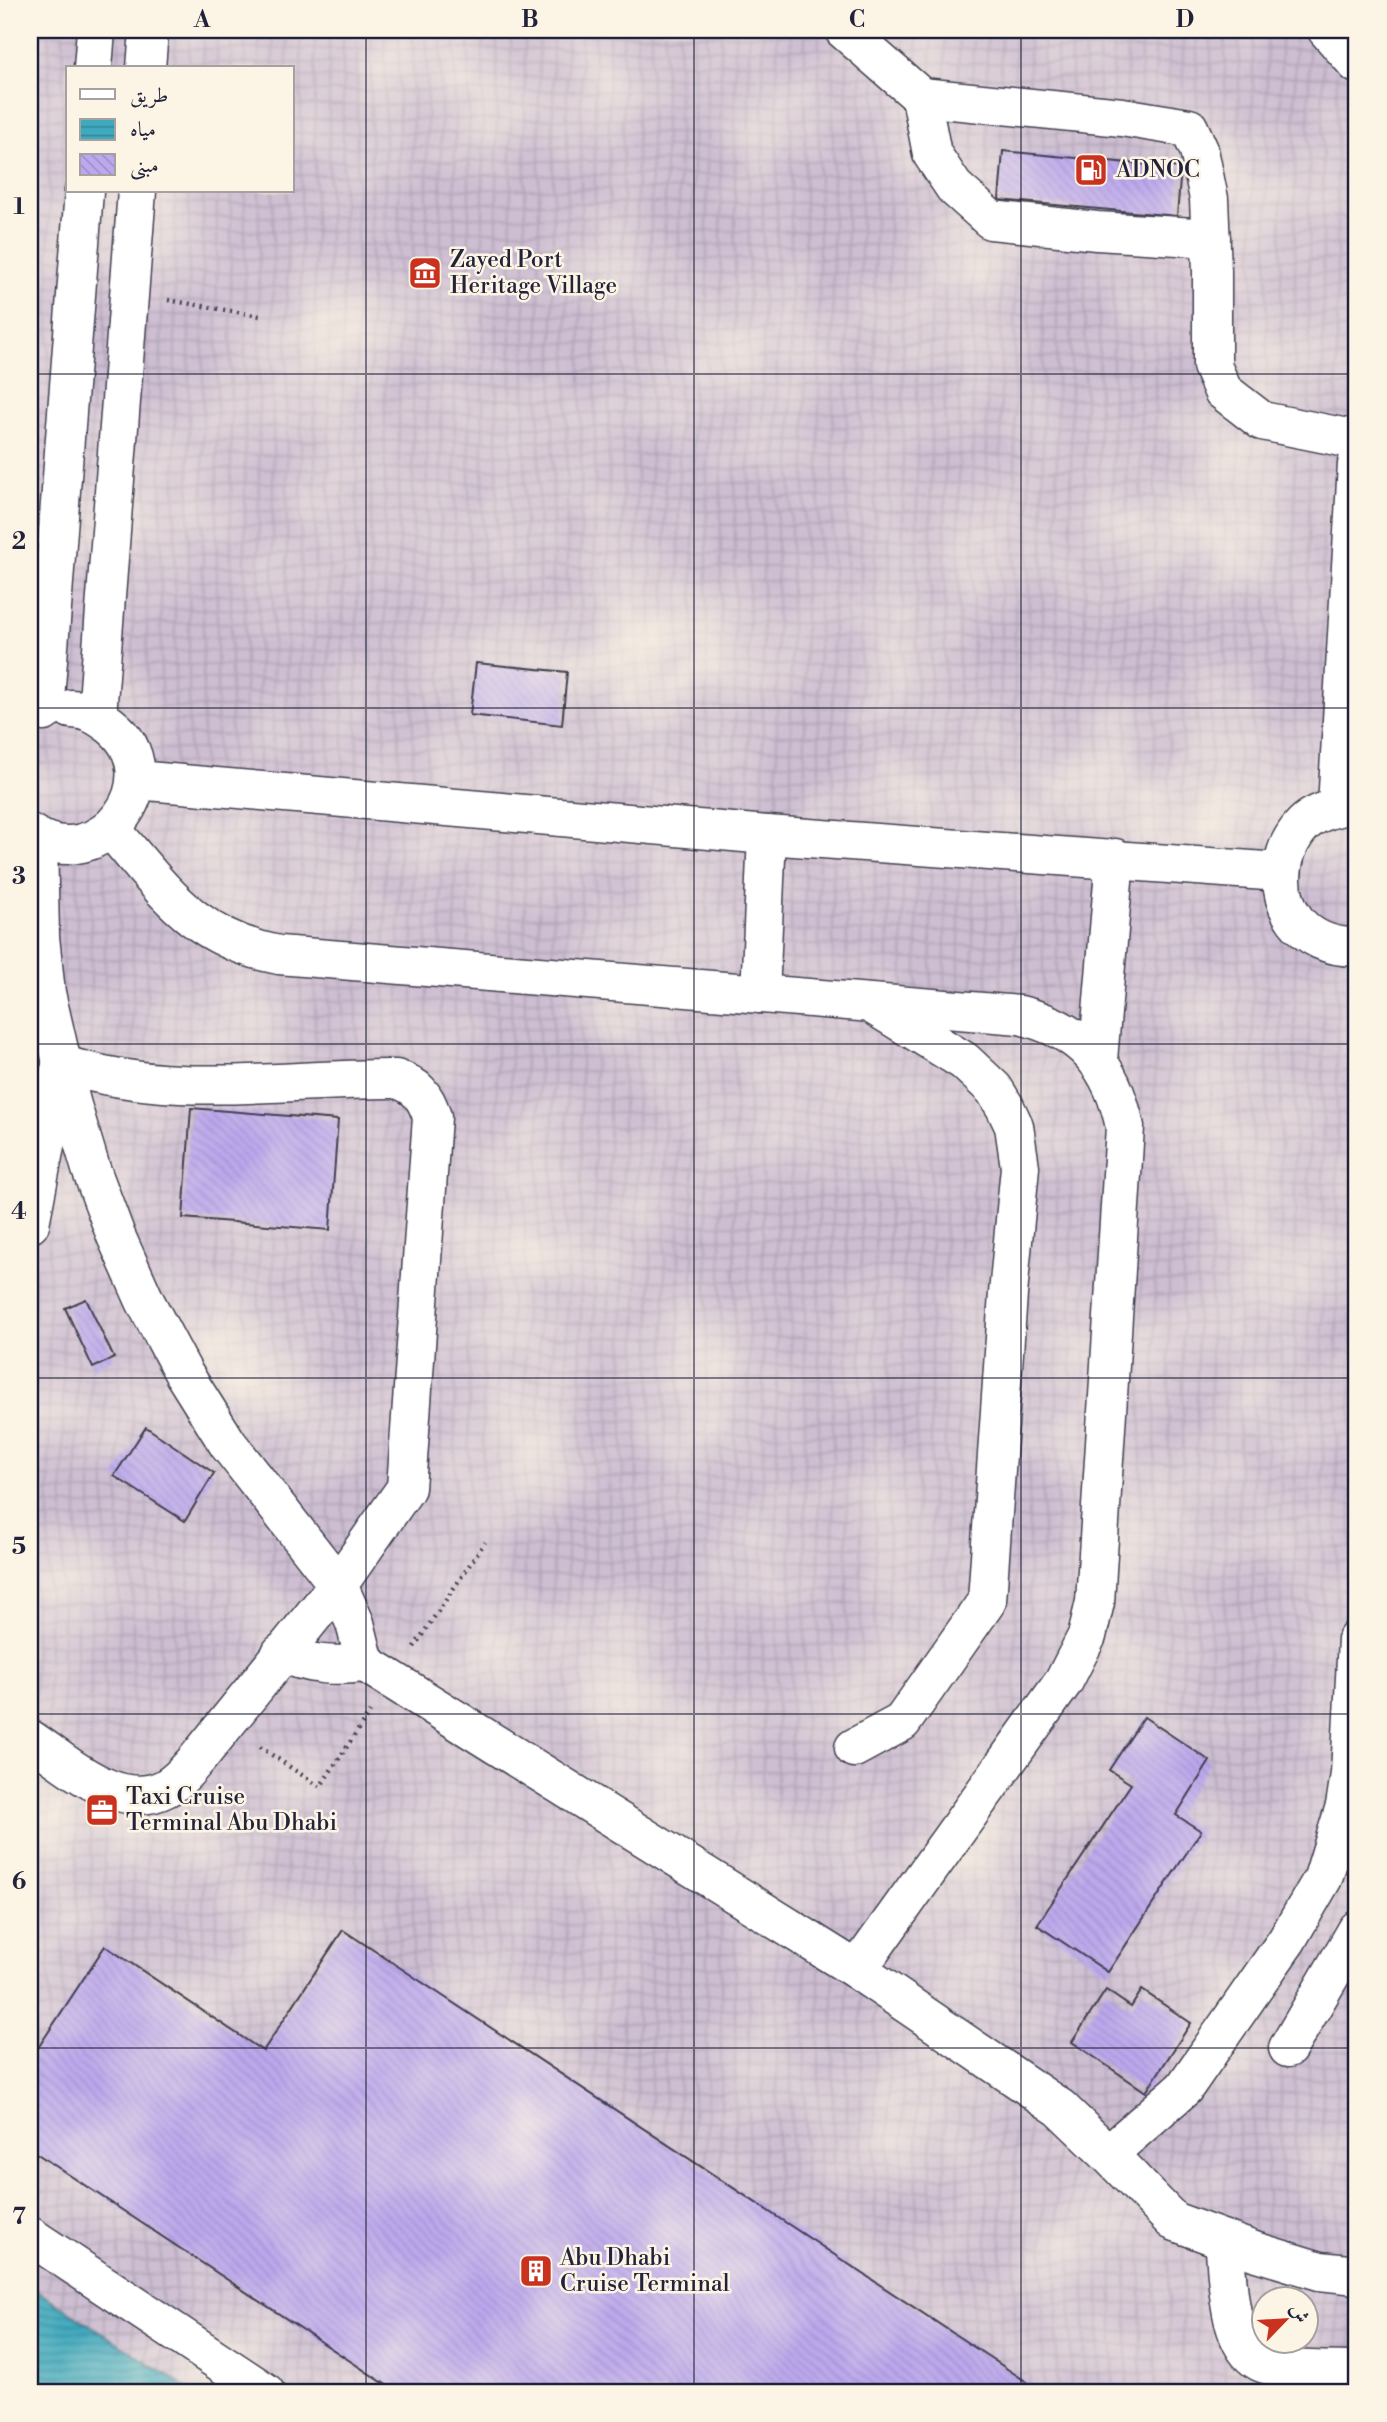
<svg xmlns="http://www.w3.org/2000/svg" width="1387" height="2422" viewBox="0 0 1387 2422" font-family="'Libre Bodoni',Amiri,serif">
  <style>
    .industrial { fill: url(#industrial-grid); fill-rule: evenodd }
    .water { fill: url(#water-rules); stroke: #30667c; stroke-width: 2 }
    .building { fill: url(#building-back-hatch) }
    .lines { fill: none; stroke-linecap: round; stroke-linejoin: round }
    .minor-casing { stroke: #413f50; stroke-width: 41 }
    .path { stroke: #413f50; stroke-width: 4.5; stroke-dasharray: 2 5; stroke-linecap: butt }
    .minor { stroke: #fff; stroke-width: 38 }
    .grid { fill: none; stroke: #22223b; stroke-width: 2; stroke-opacity: 0.55 }
    .labels { text-anchor: middle; dominant-baseline: central; stroke-width: 5; stroke-linejoin: round; paint-order: stroke }
    .poi-label { font-size: 23px; fill: #22223b; stroke: #fcf5e5; text-anchor: start }
    .neatline { fill: none; stroke: #22223b; stroke-width: 2.5 }
    .grid-label { font-size: 23px; text-anchor: middle; font-weight: bold; fill: #22223b }
  </style>
  <defs>
    <pattern id="industrial-grid" width="8" height="8" patternUnits="userSpaceOnUse" patternTransform="scale(1.75)"><rect width="8" height="8" fill="#cdbed2"/><path d="M0 4h8M4 0v8" fill="none" stroke="#b0a3b5"/></pattern>
    <pattern id="water-rules" width="6" height="5" patternUnits="userSpaceOnUse" patternTransform="scale(1.75)"><rect width="6" height="5" fill="#3faabe"/><path d="M0 2.5h6" fill="none" stroke="#348a9c"/></pattern>
    <pattern id="building-back-hatch" width="6" height="6" patternUnits="userSpaceOnUse" patternTransform="scale(1.75)"><rect width="6" height="6" fill="#bca8ed"/><path d="M-1 5l2 2M0 0l6 6M5-1l2 2" fill="none" stroke="#a190cc"/></pattern>
  </defs>
  <rect width="100%" height="100%" fill="#fcf5e5"/>
  <filter id="ink" filterUnits="userSpaceOnUse"><feTurbulence type="fractalNoise" baseFrequency=".0143" numOctaves="2"/><feDisplacementMap in="SourceGraphic" scale="14" xChannelSelector="R" yChannelSelector="G"/><feConvolveMatrix kernelMatrix="1 2 1 2 8 2 1 2 1" color-interpolation-filters="sRGB"/></filter>
  <filter id="wash" filterUnits="userSpaceOnUse"><feTurbulence type="fractalNoise" baseFrequency=".00686" numOctaves="4" result="noise"/><feDisplacementMap in="SourceGraphic" scale="28" xChannelSelector="R" yChannelSelector="G"/><feGaussianBlur stdDeviation="1.57" result="paint"/><feColorMatrix in="noise" values="0 0 0 0 0 0 0 0 0 0 0 0 0 0 0 0 0 1.4 0 .05"/><feComposite in="paint" operator="in"/></filter>
  <g filter="url(#wash)">
    <rect width="100%" height="100%" fill="#eee5c6"/>
    <!-- industrial -->
    <path class="industrial" d="M30,30h1327v2362h-1164l-163,-106zM68,68h224v123h-224zM1264,2300h42v42h-42z"/>
    <!-- water -->
    <path class="water" d="M30,2286l163,106h-163z"/>
    <g id="blocks">
      <!-- building -->
      <g class="building">
        <path d="M1003,151l178,17 -4,48 -178,-16z"/>
        <path d="M476,663l91,9 -5,53 -92,-10z"/>
        <path d="M191,1108l147,12 -8,110 -147,-12z"/>
        <path d="M86,1299l28,59 -21,10 -28,-60z"/>
        <path d="M146,1427l68,46 -29,48 -71,-45z"/>
        <path d="M1144,1717l66,44 -34,54 25,16 -93,141 -71,-47 94,-141 -22,-14z"/>
        <path d="M343,1930l699,462h-645l-367,-243v-89l75,-114 158,105z"/>
        <path d="M1106,1990l25,17 11,-17 49,33 -45,69 -74,-50z"/>
      </g>
    </g>
  </g>
  <g filter="url(#ink)">
    <use href="#blocks" fill-opacity="0" stroke="#413f50" stroke-width="2"/>
    <g class="lines">
      <defs>
        <g id="minor">
          <path d="M844,30l77,67 201,20 67,11 10,22 10,49 3,72v95l11,25 39,30 95,19"/>
          <path d="M1327,30l30,34"/>
          <path d="M93,68l3,-38"/>
          <path d="M146,68l3,-38"/>
          <path d="M921,97l11,57 22,33 37,33 106,11 114,7"/>
          <path d="M44,712l40,-521"/>
          <path d="M97,715l40,-524"/>
          <path d="M136,780l631,55 513,37"/>
          <path d="M1357,804c-16,2 -32,5 -46,14 -11,7 -21,22 -25,35 -15,52 16,95 71,94"/>
          <path d="M1337,806l20,-342"/>
          <path d="M111,829c54,62 81,109 168,126l741,60c62,15 92,50 105,112l-30,475 -8,34 -23,45 -207,289"/>
          <path d="M30,833c71,47 146,-57 80,-108 -12,-9 -23,-16 -39,-16"/>
          <path d="M38,838l2,99 6,56 25,109 20,67 25,67 29,65 39,73 44,70 110,141 17,38 10,40"/>
          <path d="M760,994l7,-159"/>
          <path d="M1098,1060l17,-202"/>
          <path d="M30,1224l29,-151"/>
          <path d="M281,1653c29,12 53,14 84,10l492,307 203,138 48,46 76,-66 103,-148 36,-62 22,-72 5,-32 7,-135"/>
          <path d="M30,1739c38,25 89,74 136,49 13,-7 22,-19 32,-30l140,-173 68,-97 26,-371c-6,-20 -15,-32 -36,-38 -115,-1 -222,21 -335,-15"/>
          <path d="M854,1748l48,-26 85,-121 21,-307 12,-127 -6,-41 -9,-19 -11,-18 -30,-28 -91,-56"/>
          <path d="M1288,2048l69,-118"/>
          <path d="M1108,2154l65,67 84,31 63,19 37,4"/>
          <path d="M30,2236l235,156"/>
          <path d="M1224,2240c4,34 2,104 36,122 19,10 73,8 97,9"/>
        </g>
      </defs>
      <!-- minor casing -->
      <use href="#minor" class="minor-casing"/>
      <!-- path -->
      <g class="path">
        <path d="M168,300l92,16"/>
        <path d="M414,1647l71,-105"/>
        <path d="M260,1747l60,40 50,-75"/>
      </g>
      <!-- minor -->
      <use href="#minor" class="minor"/>
    </g>
  </g>
  <!-- grid -->
  <path class="grid" d="M366,30v2362M694,30v2362M1021,30v2362M30,374h1327M30,708h1327M30,1044h1327M30,1378h1327M30,1714h1327M30,2048h1327"/>
  <!-- icons -->
  <defs>
    <symbol id="fuel-square" viewBox="-11 -11 22 22"><rect x="-9" y="-9" width="18" height="18" rx="4" fill="#c8321e" stroke="#fcf5e5"/><path d="M-5.5-6h7V0h2V4h1.3V-2.5L3-4.5l.8-.8L6-3V5H2.5V1h-1V6h-7ZM-4.2-4.7v3.2H.2V-4.7Z" fill="#fff"/></symbol>
    <symbol id="museum-square" viewBox="-11 -11 22 22"><rect x="-9" y="-9" width="18" height="18" rx="4" fill="#c8321e" stroke="#fcf5e5"/><path d="M0-6L6-3V-2H-6V-3ZM-5-1h2V3h-2ZM-1-1h2V3h-2ZM3-1h2V3H3ZM-6 4H6V6H-6Z" fill="#fff"/></symbol>
    <symbol id="office-square" viewBox="-11 -11 22 22"><rect x="-9" y="-9" width="18" height="18" rx="4" fill="#c8321e" stroke="#fcf5e5"/><path d="M-6-3h4V-5.5h4V-3h4V5H-6ZM-1-4.5V-3h2v-1.5ZM-6 0V1H6V0Z" fill="#fff"/></symbol>
    <symbol id="building-square" viewBox="-11 -11 22 22"><rect x="-9" y="-9" width="18" height="18" rx="4" fill="#c8321e" stroke="#fcf5e5"/><path d="M-4-6H4V6H1V3H-1V6H-4ZM-2.5-4.3h1.7v1.8h-1.7ZM.8-4.3h1.7v1.8H.8ZM-2.5-1h1.7V.8h-1.7ZM.8-1h1.7V.8H.8Z" fill="#fff"/></symbol>
  </defs>
  <g fill-rule="evenodd">
    <use href="#fuel-square" x="1072" y="151" width="38" height="38"/>
    <use href="#museum-square" x="406" y="254" width="38" height="38"/>
    <use href="#office-square" x="83" y="1791" width="38" height="38"/>
    <use href="#building-square" x="517" y="2252" width="38" height="38"/>
  </g>
  <g class="labels">
    <!-- poi labels -->
    <g class="poi-label">
      <text x="1116" y="170">ADNOC</text>
      <text x="450" y="260">Zayed Port<tspan x="450" dy="26">Heritage Village</tspan></text>
      <text x="126" y="1797">Taxi Cruise<tspan x="126" dy="26">Terminal Abu Dhabi</tspan></text>
      <text x="560" y="2258">Abu Dhabi<tspan x="560" dy="26">Cruise Terminal</tspan></text>
    </g>
  </g>
  <!-- margin -->
  <rect width="1387" height="2422" fill="none" stroke="#fcf5e5" stroke-width="77"/>
  <!-- legend -->
  <rect x="66" y="66" width="228" height="126" fill="#fcf5e5" stroke="#a5a1a1" stroke-width="2"/>
  <rect x="80" y="89" width="35" height="10" fill="#ffffff" stroke="#a5a1a1" stroke-width="2"/>
  <text x="130" y="102" font-size="21" fill="#22223b">طريق</text>
  <rect x="80" y="119" width="35" height="21" fill="url(#water-rules)" stroke="#a5a1a1" stroke-width="2"/>
  <text x="130" y="136" font-size="21" fill="#22223b">مياه</text>
  <rect x="80" y="154" width="35" height="21" fill="url(#building-back-hatch)" stroke="#a5a1a1" stroke-width="2"/>
  <text x="130" y="172" font-size="21" fill="#22223b">مبنى</text>
  <!-- north arrow -->
  <g transform="translate(1285 2320) rotate(65)"><circle r="33" fill="#fcf5e5" stroke="#a5a1a1" stroke-width="2"/>
  <path d="M0-5L12 26L0 18L-12 26Z" fill="#c8321e"/>
  <text y="-10" font-size="19" font-weight="bold" text-anchor="middle" fill="#22223b">ش</text>
  </g>
  <rect x="38" y="38" width="1310" height="2346" class="neatline"/>
  <g class="grid-label">
    <text x="202" y="27">A</text>
    <text x="530" y="27">B</text>
    <text x="857" y="27">C</text>
    <text x="1185" y="27">D</text>
    <text x="19" y="214">1</text>
    <text x="19" y="549">2</text>
    <text x="19" y="884">3</text>
    <text x="19" y="1219">4</text>
    <text x="19" y="1554">5</text>
    <text x="19" y="1889">6</text>
    <text x="19" y="2224">7</text>
  </g>
</svg>
